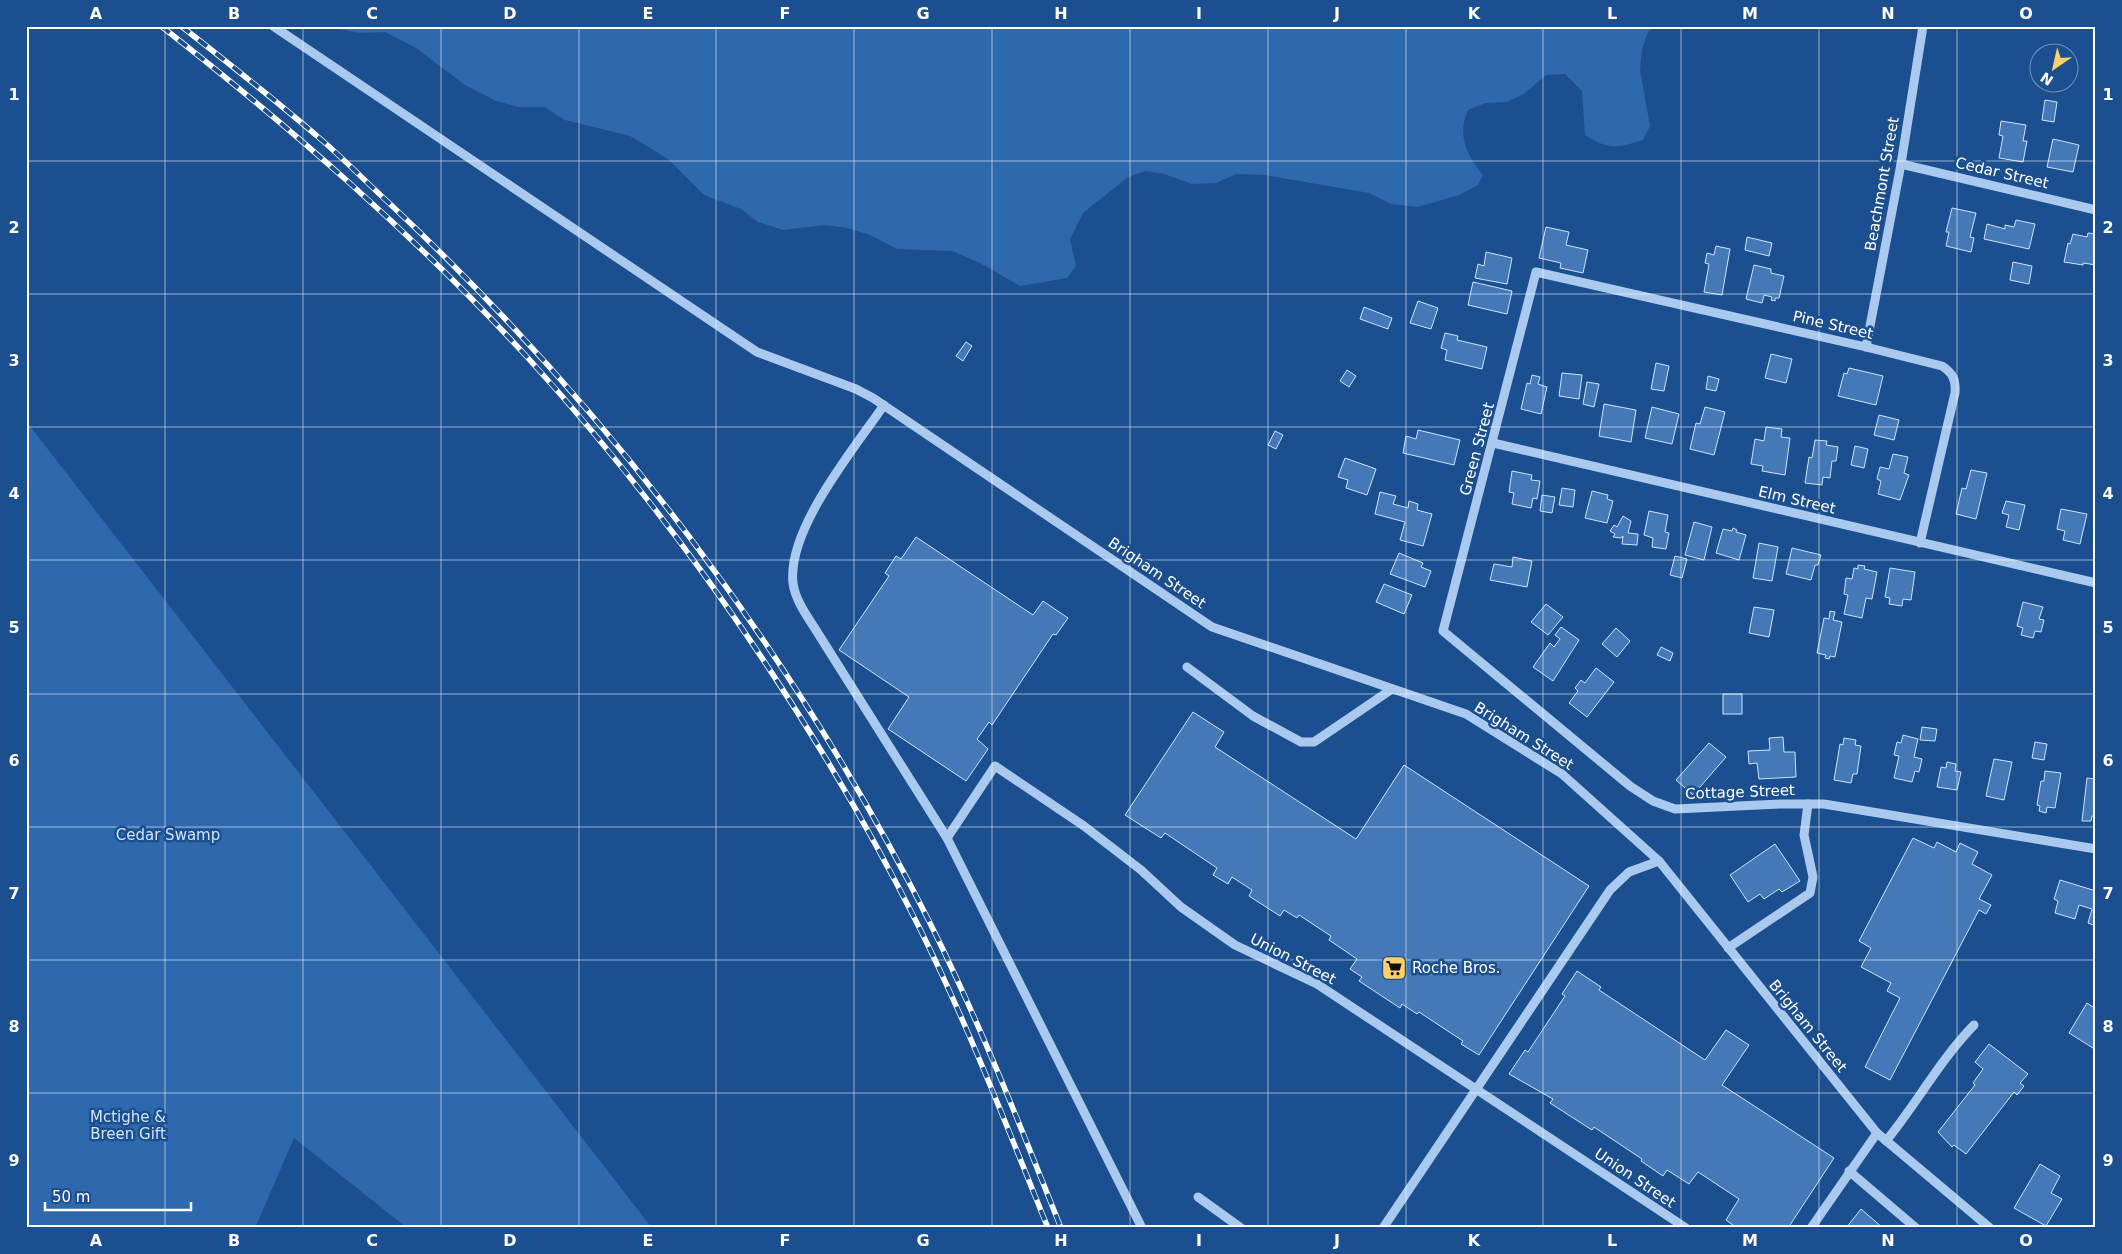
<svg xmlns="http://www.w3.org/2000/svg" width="2122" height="1254" viewBox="0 0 2122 1254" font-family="'DejaVu Sans',sans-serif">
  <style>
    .green { fill: #2e69ad }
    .building { fill: #4478b7; stroke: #cfe3fa }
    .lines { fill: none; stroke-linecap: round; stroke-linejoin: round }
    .minor { stroke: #a9c9ee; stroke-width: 9 }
    .rail-casing { stroke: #fff; stroke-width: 5.5 }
    .rail { stroke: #1b4f8f; stroke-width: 4; stroke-dasharray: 11; stroke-linecap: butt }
    .grid { fill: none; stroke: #fff; stroke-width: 1; stroke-opacity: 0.55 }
    .labels { text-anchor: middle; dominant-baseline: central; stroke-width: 5; stroke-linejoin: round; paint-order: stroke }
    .street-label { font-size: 15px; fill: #fff; stroke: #1b4f8f }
    .park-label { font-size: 15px; fill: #cfe3fa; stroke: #1b4f8f }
    .poi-label { font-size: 15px; fill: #fff; stroke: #1b4f8f; text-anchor: start }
    .neatline { fill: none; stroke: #fff; stroke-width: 2 }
    .grid-label { font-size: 16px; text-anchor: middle; font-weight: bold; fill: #fff }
  </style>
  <rect width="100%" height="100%" fill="#1b4f8f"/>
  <!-- green -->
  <g class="green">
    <path d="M324,26h1331l-7,6 -6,17 -2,21 10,56 -7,14c-24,8 -36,10 -58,-5l-3,-44 -17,-17 -19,1 -22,19 -17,8 -22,1 -17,7c-11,24 -2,45 15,65l-5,10 -19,10 -41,12 -27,-3 -22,-11 -105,-18 -28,-1 -20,9 -24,1 -28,-10 -18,-3 -18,6 -45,36 -13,26 6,27 -9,12 -47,8 -40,-23 -28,-12 -55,-2 -27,-14 -23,-7 -22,-3 -42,5 -25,-8 -17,-13 -37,-14 -36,-36 -38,-23 -65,-16 -21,-13h-26l-24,-7 -29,-15 -49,-37 -31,-16 -25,1z"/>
    <path d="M26,421l626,807h-245l-113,-90 -39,90h-229z"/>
  </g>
  <!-- building -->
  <g class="building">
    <path d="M2045,100l12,2 -3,20 -12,-2z"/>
    <path d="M2001,121l25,4 -3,16h4l-4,21 -24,-4 4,-22 -4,-1z"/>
    <path d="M2053,139l26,6 -6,27 -26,-5z"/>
    <path d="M1952,208l24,5 -6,24 4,1 -3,14 -25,-6 3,-14h-3z"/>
    <path d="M2016,220l19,4 -6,25 -45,-10 3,-15 18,5v-4l9,2z"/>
    <path d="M1546,227l23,5 -3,13 22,5 -5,23 -23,-5 1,-5 -22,-5z"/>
    <path d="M2088,233l8,1v31l-13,-2v2l-19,-3 4,-19 2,1 3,-10 14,3z"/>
    <path d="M1747,237l25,6 -3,13 -24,-6z"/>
    <path d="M1716,246l14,3 -8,46 -18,-3 5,-28 -4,-1 2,-10 7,2z"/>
    <path d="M1486,252l26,6 -5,26 -32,-6 3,-14 6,2z"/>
    <path d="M2013,262l19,4 -3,18 -19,-4z"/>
    <path d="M1754,265l17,4v4l13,3 -5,22h-4v3l-4,-1 1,-3 -8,-2 -2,8 -16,-4z"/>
    <path d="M1473,282l39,9 -5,23 -39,-9z"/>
    <path d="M1418,301l20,7 -7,21 -21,-6z"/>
    <path d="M1364,307l28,11 -4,11 -28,-10z"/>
    <path d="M1445,333l13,3 -1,4 30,7 -5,22 -37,-9 2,-10 -6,-2z"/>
    <path d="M966,342l6,4 -9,15 -7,-5z"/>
    <path d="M1771,354l21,5 -6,24 -21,-5z"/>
    <path d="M1656,363l13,3 -5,25 -13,-2z"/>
    <path d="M1849,368l34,8 -7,29 -38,-9 6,-23 3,1z"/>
    <path d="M1347,370l9,6 -7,11 -9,-6z"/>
    <path d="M1562,373l20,2 -3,24 -20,-3z"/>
    <path d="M1532,375l8,2 -2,7 9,3 -6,27 -20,-5 6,-26 3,1z"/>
    <path d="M1708,376l11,3 -3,12 -10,-2z"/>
    <path d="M1587,382l12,2 -5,23 -11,-3z"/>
    <path d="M1604,404l32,6 -5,32 -32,-6z"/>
    <path d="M1652,407l27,7 -7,30 -27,-6z"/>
    <path d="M1705,407l20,5 -11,43 -24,-6 6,-26 4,1z"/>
    <path d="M1879,415l20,5 -5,20 -20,-5z"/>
    <path d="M1766,427l16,2 -1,8 9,1 -5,37 -23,-4 1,-5 -12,-2 4,-25 9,2z"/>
    <path d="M1418,430l42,10 -6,25 -51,-12 3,-17 10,3z"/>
    <path d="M1275,431l8,4 -7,14 -8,-4z"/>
    <path d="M1815,440l12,1 -1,4 12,2 -2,14h-4l-2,17 -7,-1 -1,8 -17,-2 4,-26 3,1z"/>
    <path d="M1855,446l13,3 -4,19 -13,-3z"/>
    <path d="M1893,454l15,3 -4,16 5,2 -9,25 -22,-6 3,-13 -4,-2 3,-12 9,2z"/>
    <path d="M1345,458l31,11 -9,26 -21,-7 2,-8 -10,-3z"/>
    <path d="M1971,470l16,3 -11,46 -20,-5 6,-26 4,1z"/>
    <path d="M1512,471l20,4 -1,5 9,1 -3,18 -4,-1 -2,10 -19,-4 2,-11 -5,-1z"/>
    <path d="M1562,488l13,2 -2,17 -14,-2z"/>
    <path d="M1592,491l16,4 -1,4 6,2 -6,22 -22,-5z"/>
    <path d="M1380,492l16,4 -3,8 15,4 1,-7 9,3 -1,6 15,4 -9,32 -23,-6 5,-18 -30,-8z"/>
    <path d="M1542,495l13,2 -3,16 -12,-2z"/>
    <path d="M2006,501l19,4 -6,25 -13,-3 3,-12 -7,-2z"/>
    <path d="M2061,509l26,5 -7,30 -17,-4 2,-9 -8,-2z"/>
    <path d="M1649,511l19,4 -3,17 4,1 -3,16 -14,-2 1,-9 -9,-3z"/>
    <path d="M1623,516l8,5 -3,12 10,1 -1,11 -15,-1 1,-8 -2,2 -8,-1 2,-3 -5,-3 4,-6 3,2z"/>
    <path d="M1694,522l18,5 -8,33 -19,-5z"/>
    <path d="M1733,528l4,2 -1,2 10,3 -7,25 -23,-7 7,-24 9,2z"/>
    <path d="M916,537l117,78 10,-14 25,17 -12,17 -3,-1 -61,91 -3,-3 -12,17 11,10 -22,32 -78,-52 21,-32 -70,-47 50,-74 -4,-3 11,-17 5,3z"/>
    <path d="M1759,543l19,4 -6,34 -19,-3z"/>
    <path d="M1792,548l29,7 -3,10h-3l-4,15 -25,-6z"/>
    <path d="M1399,553l24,10 -2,4 10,4 -6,16 -35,-13z"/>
    <path d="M1675,556l12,3 -5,19 -12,-3z"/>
    <path d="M1513,557l19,4 -5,26 -37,-7 4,-16 18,3z"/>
    <path d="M1858,565l7,1 -1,3 13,3 -5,27 -6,-1 -4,20 -18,-4 4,-19 -4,-1 2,-16 6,1 2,-11 4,1z"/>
    <path d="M1890,568l25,4 -4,28 -8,-1 -1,7 -13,-2 1,-6 -5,-1z"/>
    <path d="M1384,584l28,11 -8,19 -28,-12z"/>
    <path d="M2023,602l20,5 -4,12 5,1 -3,12 -6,-1 -2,7 -12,-3 2,-7 -6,-2z"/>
    <path d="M1546,604l17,13 -15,18 -17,-13z"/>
    <path d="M1754,607l20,3 -5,27 -20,-4z"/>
    <path d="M1830,611l5,1 -2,8 9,2 -7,35 -5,-1 -1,3 -4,-1 1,-3 -9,-2 7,-35 5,1z"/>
    <path d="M1561,627l18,13 -26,41 -20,-14 17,-24 4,4 6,-8 -5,-4z"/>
    <path d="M1616,628l14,13 -13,16 -15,-13z"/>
    <path d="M1661,647l12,6 -3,8 -13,-6z"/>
    <path d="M1596,668l18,14 -27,35 -18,-14 9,-12 -3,-3 6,-8 4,3z"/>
    <rect x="1723" y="694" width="19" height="20"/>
    <path d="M1193,712l31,20 -9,15 141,92 48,-74 185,121 -110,169 -18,-11 2,-3 -44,-29 -2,2 -15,-10 -2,4 -41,-27 3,-4 -12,-8 7,-10 -28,-19 2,-4 -32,-21 -2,3 -13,-8 -4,6 -31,-20 3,-6 -20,-13 -4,7 -15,-9 4,-7 -52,-35 -4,5 -36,-23z"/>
    <path d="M1922,727l15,2 -2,12 -15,-1z"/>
    <path d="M1903,735l15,4 -4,18 8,2 -3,13 -4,-1 -3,11 -18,-4 5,-22 -5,-1 3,-13 4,1z"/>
    <path d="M1783,737l1,15h11l1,25 -37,2 -2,-16 -8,1 -1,-13 22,-1 -1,-12z"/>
    <path d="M1844,738l12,2 -1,5 6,1 -4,28h-4l-2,9 -17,-3 6,-36 3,1z"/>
    <path d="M2035,742l12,2 -3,16 -12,-2z"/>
    <path d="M1709,743l17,14 -33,38 -17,-15z"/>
    <path d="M1994,759l18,3 -8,38 -18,-4z"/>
    <path d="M1947,762l9,2 -1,7 6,1 -4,18 -20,-3 4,-20 5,1z"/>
    <path d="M2045,771l16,2 -6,35 -8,-1 -1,6 -7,-2 1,-5 -3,-1 4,-24h3z"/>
    <path d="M2087,778l9,1v37h-4l-1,5h-9z"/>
    <path d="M1913,838l21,10 3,-6 19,10 4,-9 18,9 -6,12 20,11 -13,24 12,6 -5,9 -7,-4 -89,170 -25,-13 35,-69 -13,-7 4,-8 -30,-16 10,-19 -12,-7z"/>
    <path d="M1775,844l25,37 -18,11 -3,-3 -15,10 -4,-5 -12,8 -18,-27z"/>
    <path d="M2060,880l36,11v35l-8,-3 4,-14 -13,-4 -4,14 -20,-6 3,-12 -4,-2z"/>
    <path d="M1577,971l24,16 -2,3 106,70 21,-30 23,15 -27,40 112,73 -46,70h-51l-11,-8 13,-21 -41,-27 -9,12 -22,-14 -4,6 -22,-15 1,-2 -48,-32 -2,3 -42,-27 3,-4 -44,-25 16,-24 3,2 37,-56 -3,-2z"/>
    <path d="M2087,1003l9,6v35l-3,4 -24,-15z"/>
    <path d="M1989,1044l39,30 -8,9 4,3 -7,9 -3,-3 -48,62 -12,-9 -2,2 -14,-15 37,-47 -2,-2 10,-14 -8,-7z"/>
    <path d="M2040,1164l20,12 -9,17 11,6 -16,27 -32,-18z"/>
    <path d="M1861,1209l22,19h-37z"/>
  </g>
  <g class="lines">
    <!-- minor -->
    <g class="minor">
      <path d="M273,26l484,326 99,37 17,9 339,229 254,87 96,60 97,87 218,272 113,95"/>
      <path d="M1901,164l195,46"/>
      <path d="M1866,347l35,-183 22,-138"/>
      <path d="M884,405c-30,44 -97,124 -91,178 2,18 17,37 26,52l128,203 195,390"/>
      <path d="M1493,443l603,140"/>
      <path d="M1920,543l35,-150c1,-13 -2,-20 -13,-27l-76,-19 -330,-75 -93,359 187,155 23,15 22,8 105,-5h44l272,45"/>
      <path d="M1187,667l66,49 48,26h13l78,-53"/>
      <path d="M947,838l48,-72 89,60 57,44 40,37 54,38 82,39 369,244"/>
      <path d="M1728,948l82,-55 3,-16 -9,-42 4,-31"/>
      <path d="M1886,1141c31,-38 54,-81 88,-116"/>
      <path d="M1849,1171l67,57"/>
      <path d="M1198,1197l43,31"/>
      <path d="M1383,1228l227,-338 19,-18 30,-11"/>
      <path d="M1811,1228l66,-95"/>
    </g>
    <defs>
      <g id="rail">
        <path d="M161,26c130,102 255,210 367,332 153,168 289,366 391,569 49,98 88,200 129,301"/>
        <path d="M181,26c46,36 92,72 136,110 25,21 48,45 72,67 220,206 404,449 540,718 50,100 91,204 132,307"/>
      </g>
    </defs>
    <!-- rail casing -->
    <use href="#rail" class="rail-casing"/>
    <!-- rail -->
    <use href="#rail" class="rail"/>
  </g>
  <!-- grid -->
  <path class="grid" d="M165,26v1202M303,26v1202M441,26v1202M579,26v1202M716,26v1202M854,26v1202M992,26v1202M1130,26v1202M1268,26v1202M1406,26v1202M1543,26v1202M1681,26v1202M1819,26v1202M1957,26v1202M26,161h2070M26,294h2070M26,427h2070M26,560h2070M26,694h2070M26,827h2070M26,960h2070M26,1093h2070"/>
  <!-- icons -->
  <defs>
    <symbol id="supermarket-square" viewBox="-11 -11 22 22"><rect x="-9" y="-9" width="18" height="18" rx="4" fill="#ffd166" stroke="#1b4f8f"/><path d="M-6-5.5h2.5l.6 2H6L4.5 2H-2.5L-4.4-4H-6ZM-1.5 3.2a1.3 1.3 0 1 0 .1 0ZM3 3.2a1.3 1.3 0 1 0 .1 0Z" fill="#111"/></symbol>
  </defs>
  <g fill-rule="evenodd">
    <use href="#supermarket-square" x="1380" y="954" width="28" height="28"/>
  </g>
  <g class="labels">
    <!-- street labels -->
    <g class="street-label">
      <text transform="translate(2002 173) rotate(13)">Cedar Street</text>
      <text transform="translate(1882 184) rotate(-80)">Beachmont Street</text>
      <text transform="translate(1833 325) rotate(13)">Pine Street</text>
      <text transform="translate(1477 449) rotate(-75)">Green Street</text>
      <text transform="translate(1797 500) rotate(13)">Elm Street</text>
      <text transform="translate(1157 573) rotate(34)">Brigham Street</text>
      <text transform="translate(1524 736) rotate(32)">Brigham Street</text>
      <text transform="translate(1740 792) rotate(-2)">Cottage Street</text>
      <text transform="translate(1293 959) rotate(27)">Union Street</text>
      <text transform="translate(1808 1026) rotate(51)">Brigham Street</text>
      <text transform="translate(1635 1178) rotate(34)">Union Street</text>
    </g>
    <!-- park labels -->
    <g class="park-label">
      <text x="168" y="835">Cedar Swamp</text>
      <text x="128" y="1117">Mctighe &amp;<tspan x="128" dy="17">Breen Gift</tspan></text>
    </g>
    <!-- poi labels -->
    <g class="poi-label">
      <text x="1412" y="968">Roche Bros.</text>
    </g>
  </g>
  <!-- border -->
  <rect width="2122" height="1254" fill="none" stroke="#1b4f8f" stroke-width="55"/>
  <!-- north arrow -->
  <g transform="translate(2054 68) rotate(214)"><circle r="24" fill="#1b4f8f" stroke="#7695bc"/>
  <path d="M0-4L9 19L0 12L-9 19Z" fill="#ffd166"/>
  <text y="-8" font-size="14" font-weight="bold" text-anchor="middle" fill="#ffffff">N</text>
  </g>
  <!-- scale -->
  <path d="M45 1202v8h146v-8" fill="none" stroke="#ffffff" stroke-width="2.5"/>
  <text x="52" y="1202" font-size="15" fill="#ffffff" stroke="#1b4f8f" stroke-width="4" paint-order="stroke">50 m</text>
  <rect x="28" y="28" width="2066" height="1198" class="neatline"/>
  <g class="grid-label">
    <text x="96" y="19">A</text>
    <text x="234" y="19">B</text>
    <text x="372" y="19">C</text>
    <text x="510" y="19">D</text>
    <text x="648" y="19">E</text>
    <text x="785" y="19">F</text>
    <text x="923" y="19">G</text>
    <text x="1061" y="19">H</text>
    <text x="1199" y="19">I</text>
    <text x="1337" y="19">J</text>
    <text x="1474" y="19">K</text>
    <text x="1612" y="19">L</text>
    <text x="1750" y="19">M</text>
    <text x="1888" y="19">N</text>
    <text x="2026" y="19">O</text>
    <text x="14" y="100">1</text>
    <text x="2108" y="100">1</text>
    <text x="14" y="233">2</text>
    <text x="2108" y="233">2</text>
    <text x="14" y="366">3</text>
    <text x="2108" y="366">3</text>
    <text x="14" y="499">4</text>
    <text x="2108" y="499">4</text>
    <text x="14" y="633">5</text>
    <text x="2108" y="633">5</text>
    <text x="14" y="766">6</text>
    <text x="2108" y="766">6</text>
    <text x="14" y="899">7</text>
    <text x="2108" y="899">7</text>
    <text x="14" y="1032">8</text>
    <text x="2108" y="1032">8</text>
    <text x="14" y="1166">9</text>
    <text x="2108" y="1166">9</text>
    <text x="96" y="1246">A</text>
    <text x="234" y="1246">B</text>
    <text x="372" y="1246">C</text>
    <text x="510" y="1246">D</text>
    <text x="648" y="1246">E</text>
    <text x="785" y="1246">F</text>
    <text x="923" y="1246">G</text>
    <text x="1061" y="1246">H</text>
    <text x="1199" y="1246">I</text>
    <text x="1337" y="1246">J</text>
    <text x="1474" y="1246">K</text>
    <text x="1612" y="1246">L</text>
    <text x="1750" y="1246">M</text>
    <text x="1888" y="1246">N</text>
    <text x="2026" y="1246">O</text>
  </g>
</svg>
